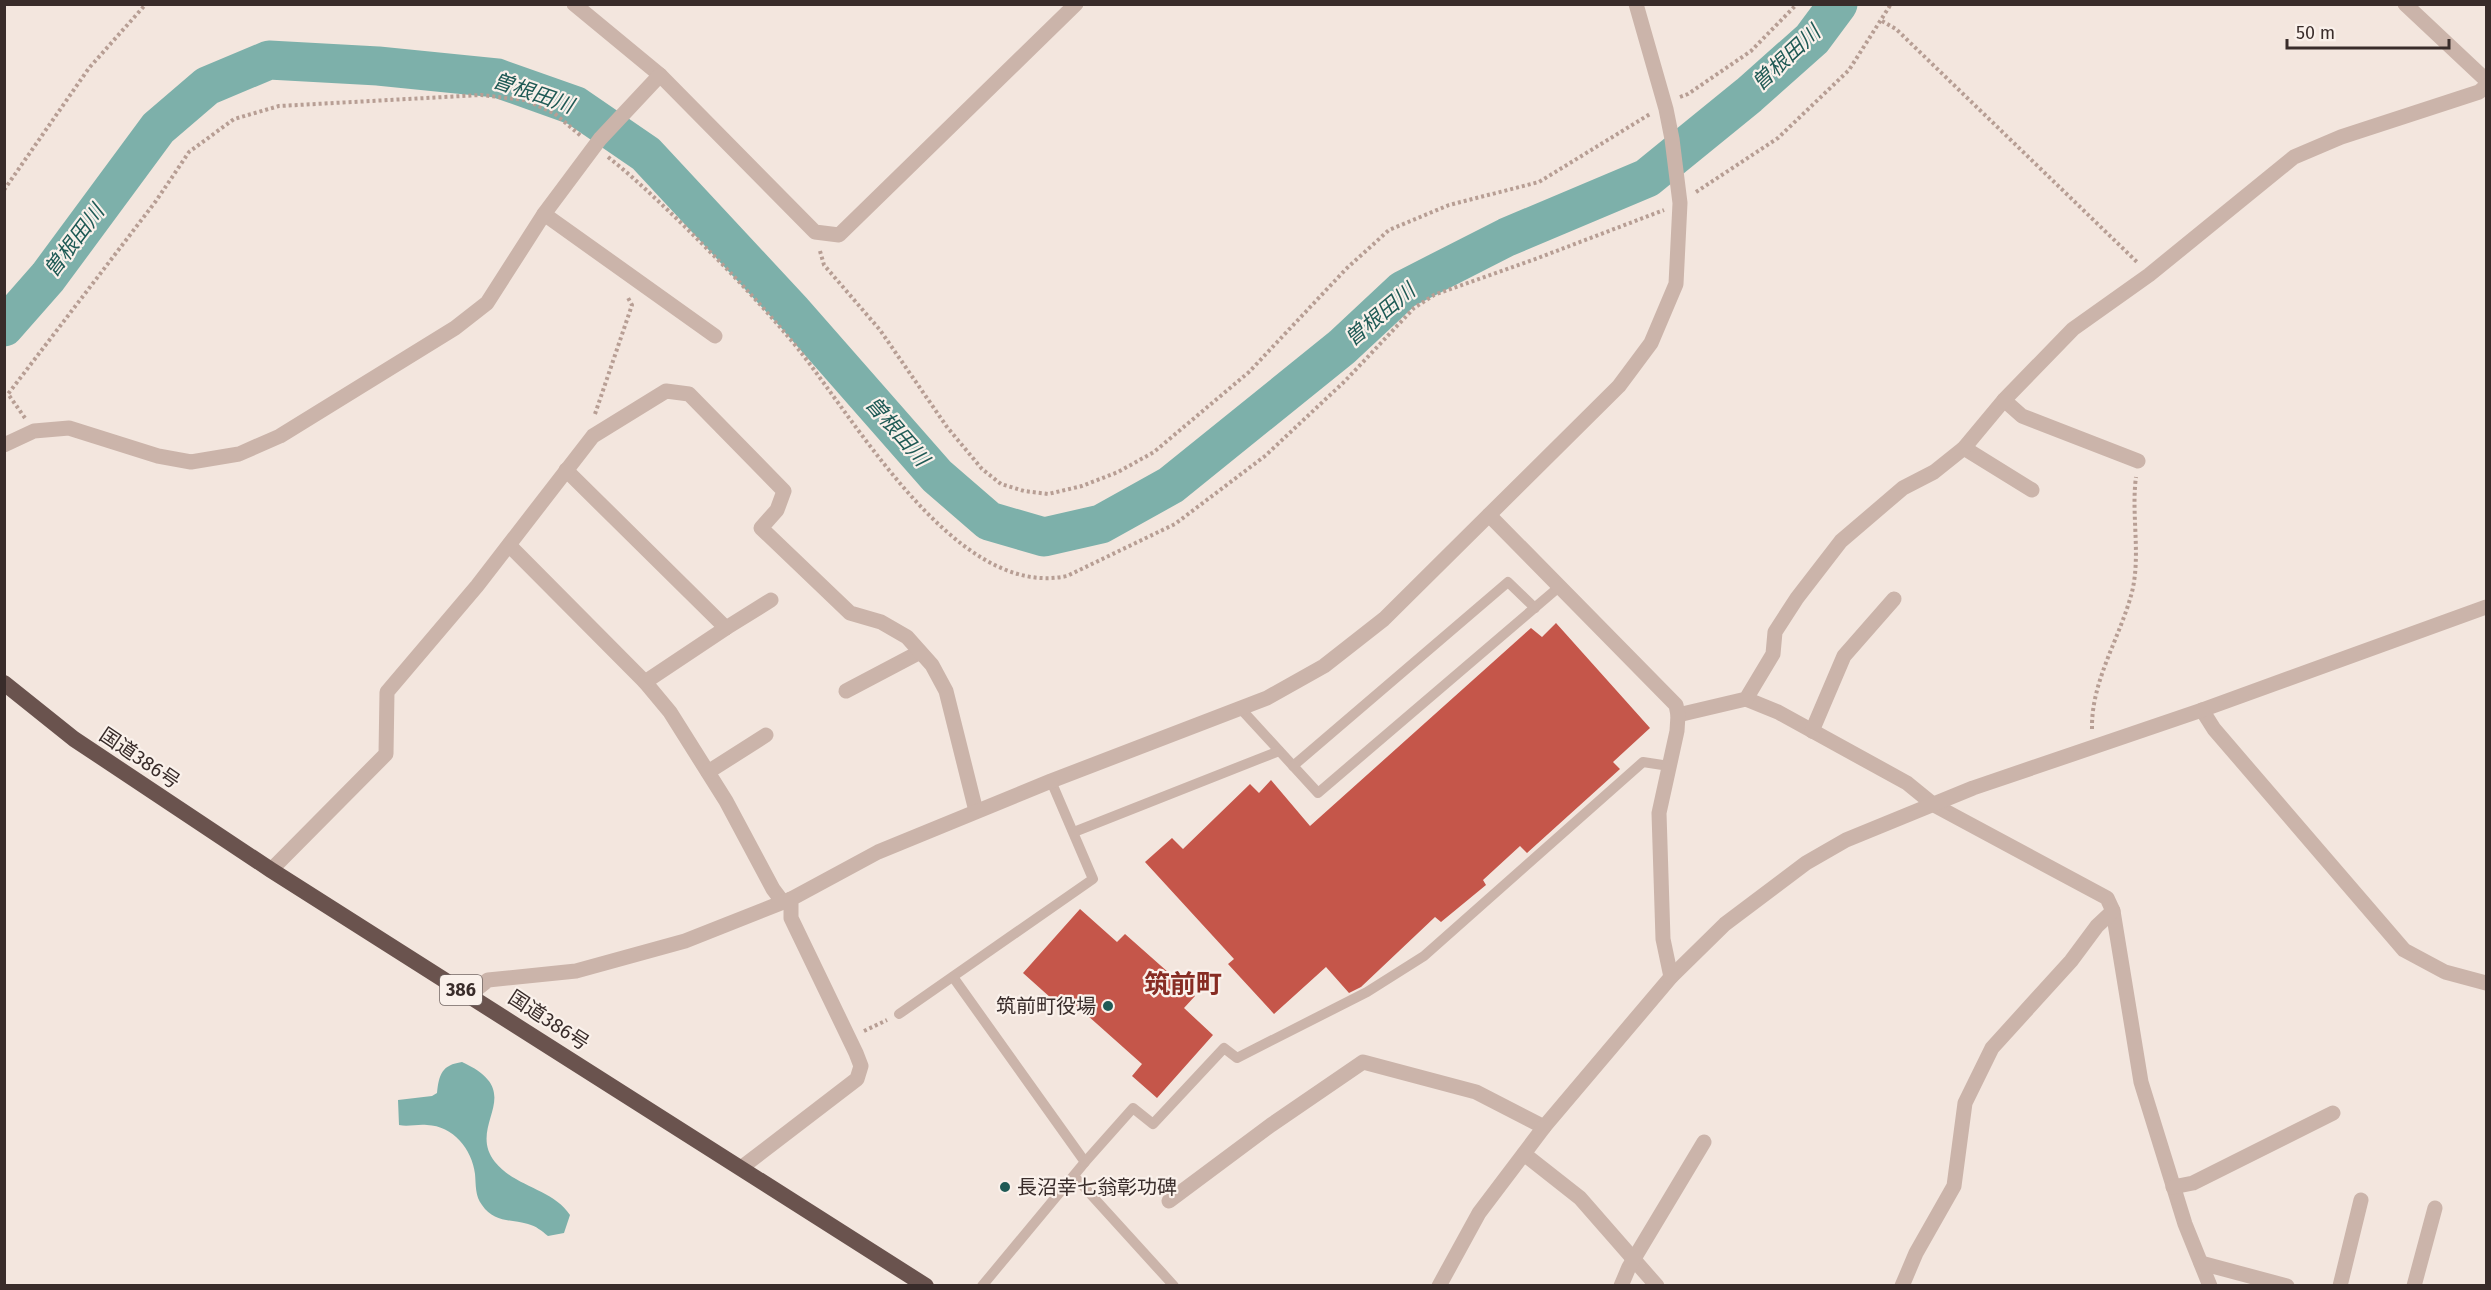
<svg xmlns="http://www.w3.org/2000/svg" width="2491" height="1290" viewBox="0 0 2491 1290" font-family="'Fira Sans','Noto Sans JP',sans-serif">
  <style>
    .water { fill: #7db0aa }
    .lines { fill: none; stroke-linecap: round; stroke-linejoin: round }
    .river { stroke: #7db0aa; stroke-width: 39 }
    .building { fill: #c5564a }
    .path { stroke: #b79e94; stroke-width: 4; stroke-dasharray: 3 3; stroke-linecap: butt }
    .service { stroke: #cbb4aa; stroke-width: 10 }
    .minor { stroke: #cbb4aa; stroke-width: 15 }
    .tertiary { stroke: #cbb4aa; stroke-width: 15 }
    .trunk { stroke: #6a534e; stroke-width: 16 }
    .poi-dot { fill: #1f5a55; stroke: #faf1eb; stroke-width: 2 }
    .labels { text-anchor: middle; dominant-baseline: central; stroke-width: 4.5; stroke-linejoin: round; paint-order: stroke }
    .shield { fill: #faf1eb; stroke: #736764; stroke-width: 1.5 }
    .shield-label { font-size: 18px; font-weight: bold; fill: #392c2a }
    .street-label { font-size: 20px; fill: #392c2a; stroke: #faf1eb }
    .poi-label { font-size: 20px; fill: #392c2a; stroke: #faf1eb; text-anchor: end }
    .water-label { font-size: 21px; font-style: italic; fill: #1f5a55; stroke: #faf1eb }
    .district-label { font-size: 26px; font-weight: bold; fill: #872c23; stroke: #faf1eb }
  </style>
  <rect width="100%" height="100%" fill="#f3e6de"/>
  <!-- water -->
  <path class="water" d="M462,1062c68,31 3,62 33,100 20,25 58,27 75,53l-6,18 -16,3c-6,-5 -12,-10 -20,-12 -17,-5 -34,-1 -46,-19 -7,-9 -6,-20 -7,-31 -3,-25 -22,-48 -48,-49 -10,-1 -19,2 -28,0l-1,-25 34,-4 5,-3c2,-19 5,-28 25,-31z"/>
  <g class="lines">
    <!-- river -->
    <path class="river" d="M4,327l44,-50 110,-149 49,-42 62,-26 109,6 119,12 79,28 70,48 147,158 144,164 52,45 55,16 57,-13 70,-39 171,-138 61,-57 104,-53 140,-59 102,-83 63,-56 26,-35"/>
  </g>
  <!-- building -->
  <g class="building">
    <path d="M1556,623l94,105 -37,34 7,7 -93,84 -7,-7 -37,34 3,5 -45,37 -6,-5 -74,70 -12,6 -23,-26 -52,47 -46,-50 6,-5 -89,-97 27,-24 11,11 67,-65 9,9 12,-13 39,46 221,-198 11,9z"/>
    <path d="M1080,909l37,33 8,-8 70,62 -11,12 29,27 -56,63 -25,-22 10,-12 -73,-65 -8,8 -38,-34z"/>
  </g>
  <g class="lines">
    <!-- path -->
    <g class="path">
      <path d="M1882,21l14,8 242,234"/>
      <path d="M1680,97l8,-3 63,-43 46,-47"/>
      <path d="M608,157c24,19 46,40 68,61 38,37 75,75 109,115 64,73 167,268 282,243l108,-52 90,-68 80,-75 69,-73 20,-13 104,-37 126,-48"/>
      <path d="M4,190l85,-122 57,-64"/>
      <path d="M1696,192l82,-54 71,-68 42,-66"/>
      <path d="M820,251l4,14 56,65 67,97 35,42 19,15 23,7 24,3 34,-8 36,-14 36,-20 95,-80 97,-103 43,-39 60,-25 90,-23 111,-68"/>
      <path d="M595,414l37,-109 -5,-9"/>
      <path d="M25,418l-17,-24 148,-193 33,-49 45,-33 45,-13 202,-11 44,5 29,13 27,23"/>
      <path d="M2092,729c-1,-48 28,-91 40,-137 9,-37 -1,-78 4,-115"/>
      <path d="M864,1031l23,-11"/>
    </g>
    <!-- service -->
    <g class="service">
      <path d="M1240,708l78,85 241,-206"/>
      <path d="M1293,766l215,-184 27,26"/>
      <path d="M1074,832l205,-81"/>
      <path d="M953,977l132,185 -103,124"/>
      <path d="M899,1014l194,-135 -42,-98"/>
      <path d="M1085,1162l48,-54 20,16 71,-76 13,10 130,-66 57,-36 219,-194 26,4"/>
      <path d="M1074,1176l100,110"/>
    </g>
    <!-- minor -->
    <g class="minor">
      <path d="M574,4l86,71"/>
      <path d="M2405,4l81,76"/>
      <path d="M544,214l171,122"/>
      <path d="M2004,400l18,16 116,45"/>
      <path d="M1964,448l68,42"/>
      <path d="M566,470l160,158"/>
      <path d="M509,545l136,137 25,30 56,89 47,88 9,12"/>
      <path d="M645,682l81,-54 45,-28"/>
      <path d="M846,691l74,-39"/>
      <path d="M1746,699l32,13 129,71 27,22 173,93 6,13 28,171 44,142 25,62"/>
      <path d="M2202,710l12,19 190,221 41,22 41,11"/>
      <path d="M1678,715l68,-16 27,-45 2,-22 22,-34 44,-57 62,-53 31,-16 30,-24 40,-48 69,-71 76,-54 145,-118 47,-20 138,-45 7,-6"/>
      <path d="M1812,731l32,-75 50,-57"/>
      <path d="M708,772l58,-37"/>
      <path d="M271,870l115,-116 1,-62 90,-106 116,-150 73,-45 23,3 95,97 -7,19 -16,18 89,85 31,9 26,15 25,28 14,26 30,120"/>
      <path d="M469,995l19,-15 88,-9 109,-30 106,-42"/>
      <path d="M1524,1154l56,44 77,88"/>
      <path d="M2173,1187l20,-4 140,-70"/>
      <path d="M1169,1201l102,-76 92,-63 113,30 68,35"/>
      <path d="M2201,1263l86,23"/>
      <path d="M1439,1286l40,-73 65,-86 127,-150 54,-53 81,-61 40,-23 127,-52 229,-78 284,-103"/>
      <path d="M1621,1286l8,-19 75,-125"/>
      <path d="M1902,1286l14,-33 38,-67 11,-83 27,-55 79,-87 26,-35 16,-15"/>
      <path d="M2340,1286l21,-86"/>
      <path d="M2414,1286l21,-78"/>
    </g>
    <!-- tertiary -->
    <g class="tertiary">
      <path d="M4,445l30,-14 35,-3 89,28 33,6 48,-8 41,-18 175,-108 32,-25 57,-89 56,-75 60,-64 155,157 24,3 237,-231"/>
      <path d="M1489,515l187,190 2,10 -1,16 -18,82 4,126 8,38"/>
      <path d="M741,1168l116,-89 4,-13 -5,-13 -65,-135v-19l87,-47 173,-71 216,-83 57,-32 60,-47 235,-233 32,-43 25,-59 4,-81 -8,-64 -6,-30 -30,-105"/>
    </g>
    <!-- trunk -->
    <path class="trunk" d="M4,683l70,56 197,131 655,416"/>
  </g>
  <!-- markers -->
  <g class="poi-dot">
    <circle cx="1108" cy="1006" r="6"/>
    <circle cx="1005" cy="1187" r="6"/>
  </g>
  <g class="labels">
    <!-- shield labels -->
    <rect class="shield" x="440" y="975" width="42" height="30" rx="4.5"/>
    <g class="shield-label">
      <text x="461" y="990">386</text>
    </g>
    <!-- street labels -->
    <g class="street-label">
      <text transform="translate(140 758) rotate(34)">国道386号</text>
      <text transform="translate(549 1020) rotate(33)">国道386号</text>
    </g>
    <!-- poi labels -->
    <g class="poi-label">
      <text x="1096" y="1006">筑前町役場</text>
      <text x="1017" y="1187" text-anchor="start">長沼幸七翁彰功碑</text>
    </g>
    <!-- water labels -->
    <g class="water-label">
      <text transform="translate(1786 58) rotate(-43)">曽根田川</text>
      <text transform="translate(533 93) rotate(19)">曽根田川</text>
      <text transform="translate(74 241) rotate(-53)">曽根田川</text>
      <text transform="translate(1380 315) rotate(-40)">曽根田川</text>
      <text transform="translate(897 431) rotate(49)">曽根田川</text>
    </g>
    <!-- district labels -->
    <g class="district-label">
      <text x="1183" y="984">筑前町</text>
    </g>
  </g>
  <!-- border -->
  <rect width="2491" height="1290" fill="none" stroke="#392c2a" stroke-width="12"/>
  <!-- scale -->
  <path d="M2287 39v9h162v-9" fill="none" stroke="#392c2a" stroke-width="3"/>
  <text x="2296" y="39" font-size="18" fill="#392c2a" stroke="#faf1eb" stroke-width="4.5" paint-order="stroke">50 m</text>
</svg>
